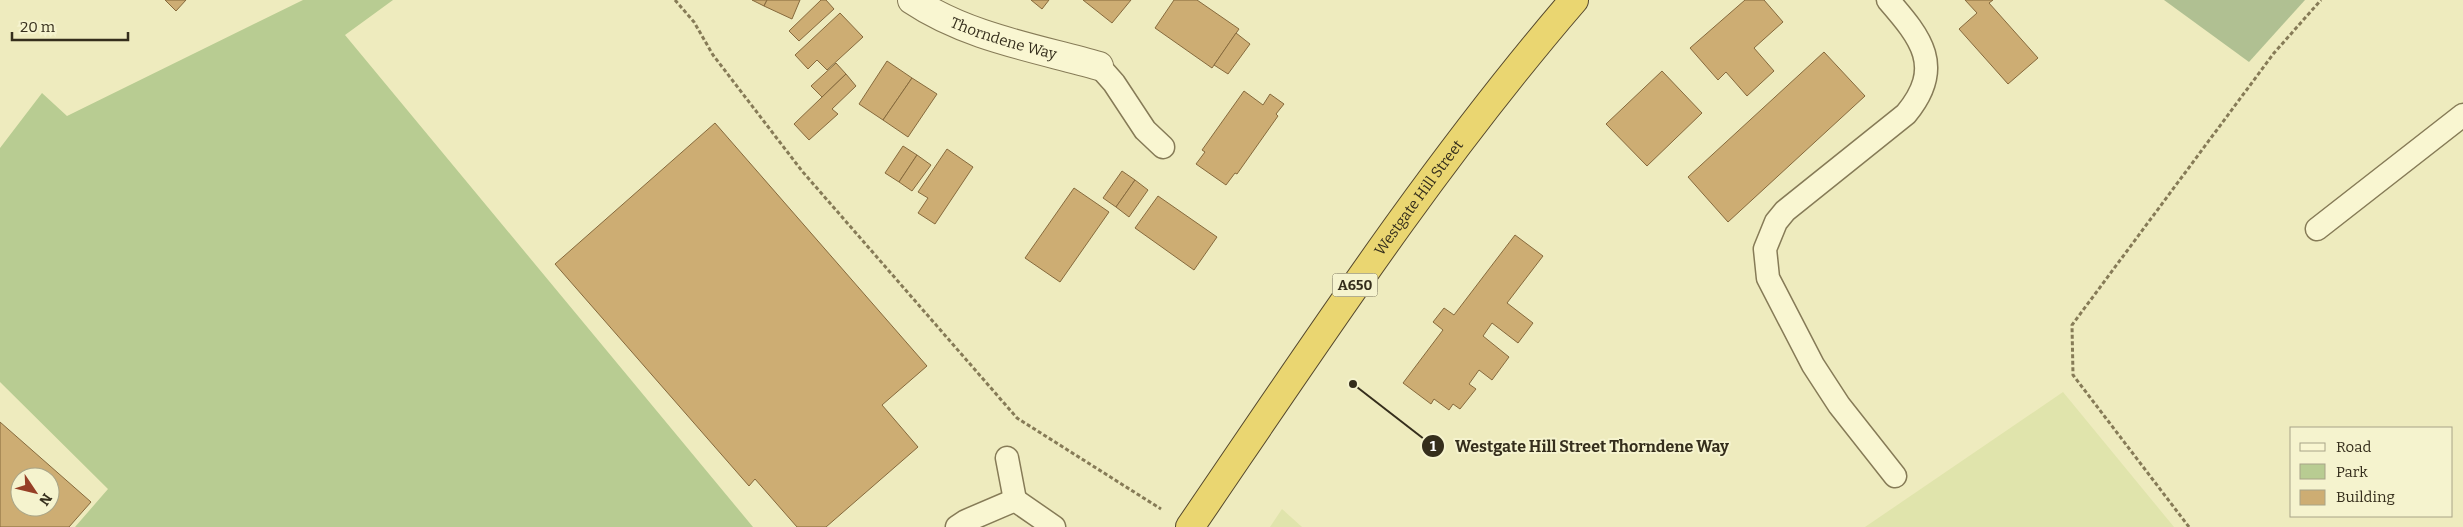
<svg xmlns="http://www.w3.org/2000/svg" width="2463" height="527" viewBox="0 0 2463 527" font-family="Bitter,serif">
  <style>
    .farmland { fill: #e0e4ac }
    .green { fill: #b8cc92 }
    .cemetery { fill: #b0c092 }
    .building { fill: #cdad73; stroke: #866a3d; fill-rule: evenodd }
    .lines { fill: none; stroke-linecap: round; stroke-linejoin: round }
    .service-casing { stroke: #867b57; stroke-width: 25 }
    .minor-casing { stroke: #867b57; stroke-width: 30 }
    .trunk-casing { stroke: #54472c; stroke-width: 30 }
    .path { stroke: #867b57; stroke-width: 3; stroke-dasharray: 4 2.5; stroke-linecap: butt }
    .service { stroke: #f9f6d1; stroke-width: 22 }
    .minor { stroke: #f9f6d1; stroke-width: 28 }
    .trunk { stroke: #ead671; stroke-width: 28 }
    .labels { text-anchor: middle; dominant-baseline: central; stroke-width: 4; stroke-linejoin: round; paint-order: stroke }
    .shield { fill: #f5f3ce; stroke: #6f6951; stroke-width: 1 }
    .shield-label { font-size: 14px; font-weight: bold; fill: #352e1c }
    .street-label { font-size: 15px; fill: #352e1c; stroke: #f5f3ce }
    .leader { fill: none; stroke: #352e1c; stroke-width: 2 }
    .callout-dot { fill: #352e1c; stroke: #f5f3ce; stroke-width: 2 }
    .mark-label { font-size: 15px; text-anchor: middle; font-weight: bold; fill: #fff }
    .callout-label { font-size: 16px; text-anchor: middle; font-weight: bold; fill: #352e1c; stroke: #f5f3ce; stroke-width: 4; stroke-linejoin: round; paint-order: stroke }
  </style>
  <rect width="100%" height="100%" fill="#eeebbe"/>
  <!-- farmland -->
  <g class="farmland">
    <path d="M2063,392l111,135h-309z"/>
    <path d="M1282,509l20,18h-32z"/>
  </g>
  <!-- green -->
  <path class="green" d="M303,0h90l-48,35 408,492h-678l33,-38 -108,-107v-234l42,-55 25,23z"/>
  <!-- cemetery -->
  <path class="cemetery" d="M2164,0h141l-56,62z"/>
  <!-- building -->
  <g class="building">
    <path d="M165,0h21l-10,11z"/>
    <path d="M752,0h15l-3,6z"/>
    <path d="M767,0h33l-8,19 -28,-13z"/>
    <path d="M821,0h5l8,9 -35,32 -10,-10z"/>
    <path d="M1031,0h18l-7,9z"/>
    <path d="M1083,0h48l-19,23z"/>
    <path d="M1174,0h23l42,29 -27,39 -57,-40z"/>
    <path d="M1745,0h19l19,22 -29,26 20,23 -27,25 -21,-24 -8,8 -28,-32z"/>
    <path d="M1965,0h28l-4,3 49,55 -30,26 -49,-55 18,-16z"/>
    <path d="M840,13l23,24 -36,33 -10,-10 -9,9 -13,-14z"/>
    <path d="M1236,33l14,11 -22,30 -14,-9z"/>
    <path d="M1824,52l41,44 -137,126 -40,-45z"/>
    <path d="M887,61l25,17 -29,42 -24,-16z"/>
    <path d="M836,63l10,11 -24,23 -11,-11z"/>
    <path d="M1662,71l40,42 -55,53 -41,-42z"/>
    <path d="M846,74l10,12 -24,23 6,5 -29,26 -15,-16z"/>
    <path d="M912,78l25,16 -29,43 -25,-17z"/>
    <path d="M1244,91l19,14 7,-11 14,10 -8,10 2,2 -41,58 -2,-1 -9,12 -30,-21 9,-12 -3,-2z"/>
    <path d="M715,123l212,243 -45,39 36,42 -92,80h-29l-42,-48 -6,7 -194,-222z"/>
    <path d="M903,146l14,9 -18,27 -14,-9z"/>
    <path d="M947,149l26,18 -38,57 -17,-11 10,-15 -10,-6z"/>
    <path d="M917,155l14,10 -19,26 -13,-9z"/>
    <path d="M1122,171l13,9 -19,27 -13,-9z"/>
    <path d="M1135,180l13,10 -19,27 -13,-10z"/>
    <path d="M1074,188l35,24 -49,70 -35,-24z"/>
    <path d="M1158,196l59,41 -23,33 -59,-42z"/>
    <path d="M1515,235l28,21 -36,47 26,20 -15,20 -26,-20 -9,13 26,21 -17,23 -13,-10 -10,14 7,5 -16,20 -7,-5 -4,6 -15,-11 -3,5 -28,-21 40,-53 -10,-8 11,-14 10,7z"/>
    <path d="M0,422l91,80 -22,25h-69zM20,477h30v30h-30z"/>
  </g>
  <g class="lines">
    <defs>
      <g id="service">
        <path d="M1888,0c33,38 57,67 18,114l-121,97 -9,11 -11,27 3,29 45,87 26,40 56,71"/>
        <path d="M1099,66l15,17 31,47 18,17"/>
        <path d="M2317,229l146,-114"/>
        <path d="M1007,458l8,42"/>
        <path d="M957,527l9,-6 49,-21 39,27"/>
      </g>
      <g id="minor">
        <path id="s1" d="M912,0c55,37 124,48 187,66"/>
      </g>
      <g id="trunk">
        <path id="s2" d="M1190,527c123,-180 242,-362 384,-527"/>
      </g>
    </defs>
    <!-- service casing -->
    <use href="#service" class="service-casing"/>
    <!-- minor casing -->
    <use href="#minor" class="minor-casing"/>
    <!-- trunk casing -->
    <use href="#trunk" class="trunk-casing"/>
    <!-- path -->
    <g class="path">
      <path d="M675,0l19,22 19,33 89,116 215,247 144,91"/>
      <path d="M2189,527l-116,-152 -1,-50 202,-272 47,-53"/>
    </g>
    <!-- service -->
    <use href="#service" class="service"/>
    <!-- minor -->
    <use href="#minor" class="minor"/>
    <!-- trunk -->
    <use href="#trunk" class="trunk"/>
  </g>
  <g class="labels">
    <!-- shield labels -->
    <rect class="shield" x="1332.5" y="273.5" width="45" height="23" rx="4"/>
    <g class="shield-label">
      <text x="1355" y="285">A650</text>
    </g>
    <!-- street labels -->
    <g class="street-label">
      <text stroke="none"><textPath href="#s1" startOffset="100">Thorndene Way</textPath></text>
      <text stroke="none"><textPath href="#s2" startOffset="401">Westgate Hill Street</textPath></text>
    </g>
  </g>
  <!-- callouts -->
  <path class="leader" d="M1353 384L1433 446"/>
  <g class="callout-dot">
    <circle cx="1353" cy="384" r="5"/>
    <circle cx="1433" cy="446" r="12"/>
  </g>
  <g class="mark-label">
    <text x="1433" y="451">1</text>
  </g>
  <g class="callout-label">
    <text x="1592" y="452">Westgate Hill Street Thorndene Way</text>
  </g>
  <!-- legend -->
  <rect x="2290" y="427" width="162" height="90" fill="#f5f3ce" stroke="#a8a487"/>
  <rect x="2300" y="443" width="25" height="8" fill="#f9f6d1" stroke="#a8a487"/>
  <text x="2336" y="452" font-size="15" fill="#352e1c">Road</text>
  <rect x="2300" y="464" width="25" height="15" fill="#b8cc92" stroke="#a8a487"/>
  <text x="2336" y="477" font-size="15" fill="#352e1c">Park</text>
  <rect x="2300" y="490" width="25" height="15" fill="#cdad73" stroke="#a8a487"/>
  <text x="2336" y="502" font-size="15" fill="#352e1c">Building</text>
  <!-- north arrow -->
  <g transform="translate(35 492) rotate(125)"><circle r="24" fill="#f5f3ce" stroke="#a8a487"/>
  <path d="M0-4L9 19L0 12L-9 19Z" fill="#963f26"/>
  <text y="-8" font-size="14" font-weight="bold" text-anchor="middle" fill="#352e1c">N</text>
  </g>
  <!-- scale -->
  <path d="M12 32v8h116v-8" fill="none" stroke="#352e1c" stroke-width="2.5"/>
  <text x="20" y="32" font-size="15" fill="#352e1c" stroke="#f5f3ce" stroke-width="4" paint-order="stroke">20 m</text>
</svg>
